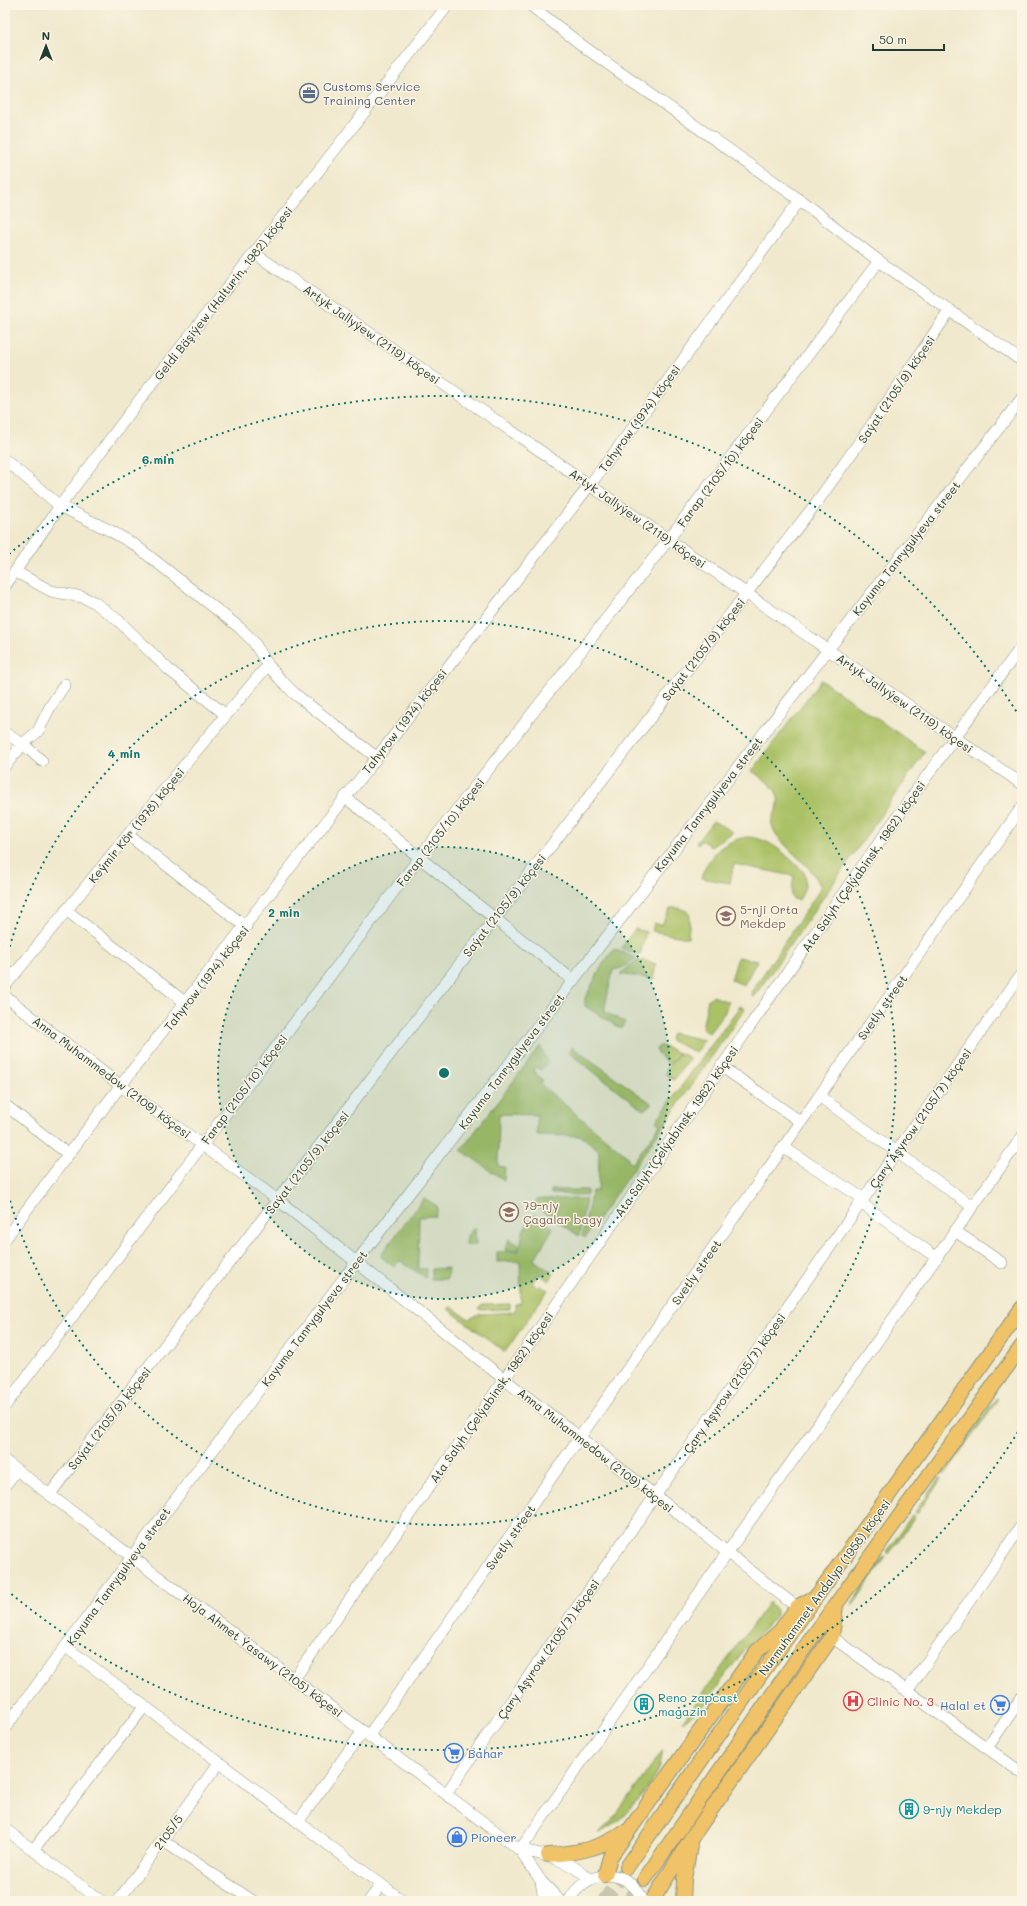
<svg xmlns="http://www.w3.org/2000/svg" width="1027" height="1906" viewBox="0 0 1027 1906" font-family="Mali,sans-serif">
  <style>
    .green { fill: #abc166; stroke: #657f4d }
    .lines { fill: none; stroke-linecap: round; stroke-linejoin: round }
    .major-tunnel { stroke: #c6c7ae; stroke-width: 14; stroke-dasharray: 14 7; stroke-linecap: butt }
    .minor-casing { stroke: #889380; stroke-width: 12 }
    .major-casing { stroke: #889380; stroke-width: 16 }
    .minor { stroke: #fff; stroke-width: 11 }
    .major { stroke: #f0c369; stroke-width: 14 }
    .ring { fill: none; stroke: #0f766e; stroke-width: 2; stroke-dasharray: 2 4 }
    .labels { text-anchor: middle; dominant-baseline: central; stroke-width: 3; stroke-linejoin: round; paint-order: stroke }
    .service-label { font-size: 12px; fill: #4e5e75; stroke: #fcf5e5; text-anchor: start }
    .street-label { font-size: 12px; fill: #1f3d34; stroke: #fcf5e5 }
    .education-label { font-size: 12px; fill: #785e54; stroke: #fcf5e5; text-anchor: start }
    .culture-label { font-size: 12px; fill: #0d838f; stroke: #fcf5e5; text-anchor: start }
    .health-label { font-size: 12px; fill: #be3a42; stroke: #fcf5e5; text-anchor: start }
    .shop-label { font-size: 12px; fill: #366cbe; stroke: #fcf5e5; text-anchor: start }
    .centre { fill: #0f766e; stroke: #fcf5e5; stroke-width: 2 }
    .ring-label { font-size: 12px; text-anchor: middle; font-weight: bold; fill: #0f766e; stroke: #fcf5e5; stroke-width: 3; stroke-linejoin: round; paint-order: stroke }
  </style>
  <rect width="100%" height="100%" fill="#fcf5e5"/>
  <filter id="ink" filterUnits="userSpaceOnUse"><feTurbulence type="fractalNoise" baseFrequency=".025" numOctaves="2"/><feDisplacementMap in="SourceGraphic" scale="8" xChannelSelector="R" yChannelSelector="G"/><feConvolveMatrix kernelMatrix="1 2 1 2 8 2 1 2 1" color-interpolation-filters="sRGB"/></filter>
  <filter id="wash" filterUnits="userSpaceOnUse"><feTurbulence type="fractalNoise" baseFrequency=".012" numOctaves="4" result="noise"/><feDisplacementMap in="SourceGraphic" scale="16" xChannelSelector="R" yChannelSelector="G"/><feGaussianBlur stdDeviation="0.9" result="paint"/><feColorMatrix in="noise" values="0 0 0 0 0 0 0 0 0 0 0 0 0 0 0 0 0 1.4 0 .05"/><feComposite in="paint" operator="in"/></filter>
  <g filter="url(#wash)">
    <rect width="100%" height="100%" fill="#f0e9cd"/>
    <!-- green -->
    <g class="green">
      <path d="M821,680l104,72 -172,246 -1,-5 4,-8 65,-97c-9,-26 -44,-42 -49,-63 -2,-5 2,-10 4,-14 9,-20 -10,-30 -24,-40z"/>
      <path d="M713,821l20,11 -22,15 -9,-7 -4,5 -2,-2z"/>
      <path d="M747,837c24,1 40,19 57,35 4,8 0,21 -5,28l-6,-1 -2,-3 3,-20 -60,-12 -4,19 -29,-5c8,-23 21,-37 46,-41z"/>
      <path d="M671,908c7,-1 14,1 19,6l-2,24 -36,-7 2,-8 7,2z"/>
      <path d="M635,929l11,3 -6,23 -19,-7z"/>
      <path d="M614,949l22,9 -14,10 -9,2 -8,36v6l20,10 -4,7 -36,-23v-8l18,-34z"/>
      <path d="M738,957l19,4 -13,24 -13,-5z"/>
      <path d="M644,960l12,4 -3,15 -33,-5 15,-12z"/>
      <path d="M713,996l15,6 -3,10 -16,21 -7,-4 6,-30z"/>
      <path d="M740,1006l5,3 -160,229 -3,-2 10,-45h6l1,-39 -1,-3 -17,-13 -44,-1v-20l-38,-1 -1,52 7,1 -1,13 -43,-30 79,-104 8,16 -7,8 -4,-3 -4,4 10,9 -3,4 88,73 -1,2 5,5 28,-39 -4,-4z"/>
      <path d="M672,1033l32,7 -5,9 -4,3 -25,-12z"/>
      <path d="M659,1046h3l17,7 -10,11 -12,-11 -1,-4z"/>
      <path d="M572,1047l79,56 -1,3 -7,4 -75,-58z"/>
      <path d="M680,1053l8,4 1,2 -15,21 -8,-6 1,-6z"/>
      <path d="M551,1190h36v5l-36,-1z"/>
      <path d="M424,1198l13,8 1,3 -3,7 -16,1 -1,52h9l-1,9 -26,-17 -6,6 -14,-11z"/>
      <path d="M541,1199h45l-7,37 -46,-32 4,-4z"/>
      <path d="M534,1215l19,13 -19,32 20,14 -5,7 -10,-7 -7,9 6,5 3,-3 7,5 -43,62 -57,-43 3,-2 18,12 11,-5 35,-2v-8l6,-1 -1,-42 -23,1v-10l22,-1 4,-20z"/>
      <path d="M475,1227l1,18h-11l1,-8z"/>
      <path d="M509,1239l9,5v6h-13z"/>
      <path d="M448,1268l-1,11h-16l1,-10z"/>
      <path d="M510,1304v5l-28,1 -3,-1 3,-4z"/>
      <path d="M996,1398l2,1 -53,76 -3,-2z"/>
      <path d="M940,1477l2,1 -25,36 -2,-2z"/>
      <path d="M912,1515l3,2 -26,37 -2,-2z"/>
      <path d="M884,1556l2,1 -33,48 -2,-2z"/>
      <path d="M769,1602l7,8v6l-32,34 -42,58 -20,14z"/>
      <path d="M663,1750c-2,6 -2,15 -5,21 -9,19 -40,56 -60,62l12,-10z"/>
    </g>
  </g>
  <g filter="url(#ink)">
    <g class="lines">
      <!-- major-tunnel -->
      <g class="major-tunnel">
        <path d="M604,1901l23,-33"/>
        <path d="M629,1901l15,-21"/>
      </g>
      <defs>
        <g id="minor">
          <path d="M530,5l57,44 213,151 79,61 143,100"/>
          <path d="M254,253l768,531"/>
          <path d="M5,460l55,46 51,25 24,14 105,83 13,13 15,24 12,14 15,15 81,63"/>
          <path d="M16,572l35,19 31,6 12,5 25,19 49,48 58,46"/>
          <path d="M5,586l55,-80 81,-108 307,-393"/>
          <path d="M5,733l18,11 19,17"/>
          <path d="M5,766l18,-22 15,-13 12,-24 15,-23"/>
          <path d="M345,797l149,121 79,62"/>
          <path d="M128,835l118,92"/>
          <path d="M66,910l120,93"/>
          <path d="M5,986l186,-229 77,-92"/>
          <path d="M5,996l116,90 157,114 226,179 152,117 147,116"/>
          <path d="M721,1066l80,56"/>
          <path d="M819,1096l154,111"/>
          <path d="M5,1105l63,49"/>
          <path d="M784,1148l80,51"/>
          <path d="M861,1203l76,55"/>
          <path d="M955,1231l47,32"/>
          <path d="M5,1239c189,-255 390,-501 584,-753 72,-94 140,-190 211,-286"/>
          <path d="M5,1406l414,-548 249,-318 211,-279"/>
          <path d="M5,1461l515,389 21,31 19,20"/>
          <path d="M5,1485l12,-15"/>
          <path d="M50,1494l767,-992 56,-79 77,-113"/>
          <path d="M832,1637l190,136"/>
          <path d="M66,1647l337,254"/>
          <path d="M294,1679c100,-143 200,-284 299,-427 141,-203 281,-407 429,-606"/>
          <path d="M907,1691l115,-166"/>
          <path d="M5,1728l138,-186 214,-281 665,-863"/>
          <path d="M369,1735l211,-298 442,-630"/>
          <path d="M987,1748l35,-51"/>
          <path d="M446,1794l576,-821"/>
          <path d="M298,1822l65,-91"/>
          <path d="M5,1829l96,72"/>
          <path d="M162,1840l91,61"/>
          <path d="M33,1850l111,-143"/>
          <path d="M520,1850l207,-297 295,-416"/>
          <path d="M520,1850c26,4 50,11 70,29"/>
          <path d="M541,1881l3,20"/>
          <path d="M118,1901l101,-138"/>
          <path d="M369,1901l12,-16"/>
          <path d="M569,1901c16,-32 60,-36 74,0"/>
        </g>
        <g id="major">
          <path d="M548,1855c28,-2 53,-6 76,-23"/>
          <path d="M627,1867l132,-190 263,-369"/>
          <path d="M605,1875l5,-18 147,-206 23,-20 17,-24 18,-10"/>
          <path d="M645,1879l158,-229 219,-304"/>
          <path d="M652,1901l40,-64 140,-200 4,-32"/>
          <path d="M683,1901l1,-22 6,-33"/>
        </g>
      </defs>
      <!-- minor casing -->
      <use href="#minor" class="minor-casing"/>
      <!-- major casing -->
      <use href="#major" class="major-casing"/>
      <!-- minor -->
      <use href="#minor" class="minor"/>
      <!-- major -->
      <use href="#major" class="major"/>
    </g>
  </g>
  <!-- distance rings -->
  <circle cx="444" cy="1073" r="226" fill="#0f766e" fill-opacity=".12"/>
  <g class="ring">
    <circle cx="444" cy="1073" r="226"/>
    <path d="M5 964A452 452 0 1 1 5 1182"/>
    <path d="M1021 1427A677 677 0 0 1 9 1592M9 554A677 677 0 0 1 1021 719"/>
  </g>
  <!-- icons -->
  <defs>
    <symbol id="office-ring" viewBox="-11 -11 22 22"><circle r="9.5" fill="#fcf5e5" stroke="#5c6f8a" stroke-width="1.5"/><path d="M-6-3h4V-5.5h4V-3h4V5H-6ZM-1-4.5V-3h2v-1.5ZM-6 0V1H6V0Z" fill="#5c6f8a"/></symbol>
    <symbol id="school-ring" viewBox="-11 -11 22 22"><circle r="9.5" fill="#fcf5e5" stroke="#8d6e63" stroke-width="1.5"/><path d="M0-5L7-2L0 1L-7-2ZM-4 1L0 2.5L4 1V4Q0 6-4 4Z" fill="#8d6e63"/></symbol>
    <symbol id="hospital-ring" viewBox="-11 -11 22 22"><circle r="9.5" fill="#fcf5e5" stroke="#e0444e" stroke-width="1.5"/><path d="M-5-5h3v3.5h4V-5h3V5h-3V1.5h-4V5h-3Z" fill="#e0444e"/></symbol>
    <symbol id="building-ring" viewBox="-11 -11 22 22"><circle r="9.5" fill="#fcf5e5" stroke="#0f9aa8" stroke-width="1.5"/><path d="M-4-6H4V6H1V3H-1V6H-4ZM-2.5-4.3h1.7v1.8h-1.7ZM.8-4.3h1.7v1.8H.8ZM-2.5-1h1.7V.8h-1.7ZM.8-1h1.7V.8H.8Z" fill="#0f9aa8"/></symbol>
    <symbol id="supermarket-ring" viewBox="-11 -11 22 22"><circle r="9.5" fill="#fcf5e5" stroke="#3f7fe0" stroke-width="1.5"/><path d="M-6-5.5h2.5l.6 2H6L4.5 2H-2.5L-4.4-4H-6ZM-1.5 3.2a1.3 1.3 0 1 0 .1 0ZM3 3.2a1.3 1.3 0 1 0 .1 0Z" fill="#3f7fe0"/></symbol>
    <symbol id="shop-ring" viewBox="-11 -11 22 22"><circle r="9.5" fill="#fcf5e5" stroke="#3f7fe0" stroke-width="1.5"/><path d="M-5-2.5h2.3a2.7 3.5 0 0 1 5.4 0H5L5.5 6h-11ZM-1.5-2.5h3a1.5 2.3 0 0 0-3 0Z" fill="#3f7fe0"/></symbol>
  </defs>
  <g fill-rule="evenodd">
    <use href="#office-ring" x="298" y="82" width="22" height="22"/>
    <use href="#school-ring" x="715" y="905" width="22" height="22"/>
    <use href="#school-ring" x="498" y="1201" width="22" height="22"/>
    <use href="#hospital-ring" x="842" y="1690" width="22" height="22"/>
    <use href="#building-ring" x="633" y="1693" width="22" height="22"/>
    <use href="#supermarket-ring" x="989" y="1694" width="22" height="22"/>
    <use href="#supermarket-ring" x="443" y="1742" width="22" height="22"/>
    <use href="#building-ring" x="898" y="1798" width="22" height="22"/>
    <use href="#shop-ring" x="446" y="1826" width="22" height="22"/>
  </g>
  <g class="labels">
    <!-- service labels -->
    <g class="service-label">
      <text x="323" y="86">Customs Service<tspan x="323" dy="14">Training Center</tspan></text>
    </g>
    <!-- street labels -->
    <g class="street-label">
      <text transform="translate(223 293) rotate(-52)">Geldi Bäşiýew (Halturin, 1982) köçesi</text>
      <text transform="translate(372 334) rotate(35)">Artyk Jallyýew (2119) köçesi</text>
      <text transform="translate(896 389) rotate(-56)">Saýat (2105/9) köçesi</text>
      <text transform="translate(639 418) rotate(-54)">Tahyrow (1974) köçesi</text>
      <text transform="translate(720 472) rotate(-53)">Farap (2105/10) köçesi</text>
      <text transform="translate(638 518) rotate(35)">Artyk Jallyýew (2119) köçesi</text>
      <text transform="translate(906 548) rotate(-52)">Kayuma Tanrygulyeva street</text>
      <text transform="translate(703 649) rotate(-52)">Saýat (2105/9) köçesi</text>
      <text transform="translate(905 703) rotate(35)">Artyk Jallyýew (2119) köçesi</text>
      <text transform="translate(404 721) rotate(-52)">Tahyrow (1974) köçesi</text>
      <text transform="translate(708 804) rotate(-52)">Kayuma Tanrygulyeva street</text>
      <text transform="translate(136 825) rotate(-51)">Keýmir Kör (1978) köçesi</text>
      <text transform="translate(440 832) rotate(-52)">Farap (2105/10) köçesi</text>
      <text transform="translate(863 866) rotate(-55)">Ata Salyh (Çelýabinsk, 1962) köçesi</text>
      <text transform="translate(504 905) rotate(-52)">Saýat (2105/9) köçesi</text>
      <text transform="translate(206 978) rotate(-52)">Tahyrow (1974) köçesi</text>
      <text transform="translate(882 1007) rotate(-55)">Svetly street</text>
      <text transform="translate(511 1061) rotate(-53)">Kayuma Tanrygulyeva street</text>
      <text transform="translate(112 1077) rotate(37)">Anna Muhammedow (2109) köçesi</text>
      <text transform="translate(244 1089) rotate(-53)">Farap (2105/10) köçesi</text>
      <text transform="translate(920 1118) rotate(-55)">Çary Aşyrow (2105/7) köçesi</text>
      <text transform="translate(676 1131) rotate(-55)">Ata Salyh (Çelýabinsk, 1962) köçesi</text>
      <text transform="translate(307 1162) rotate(-52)">Saýat (2105/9) köçesi</text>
      <text transform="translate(696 1272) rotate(-55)">Svetly street</text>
      <text transform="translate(314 1318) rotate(-53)">Kayuma Tanrygulyeva street</text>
      <text transform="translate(734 1383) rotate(-55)">Çary Aşyrow (2105/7) köçesi</text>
      <text transform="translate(491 1397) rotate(-55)">Ata Salyh (Çelýabinsk, 1962) köçesi</text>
      <text transform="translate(109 1418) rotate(-52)">Saýat (2105/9) köçesi</text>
      <text transform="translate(596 1450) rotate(38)">Anna Muhammedow (2109) köçesi</text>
      <text transform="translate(510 1537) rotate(-55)">Svetly street</text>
      <text transform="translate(118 1576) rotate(-54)">Kayuma Tanrygulyeva street</text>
      <text transform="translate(824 1587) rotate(-54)">Nurmuhammet Andalyp (1958) köçesi</text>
      <text transform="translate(548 1649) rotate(-55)">Çary Aşyrow (2105/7) köçesi</text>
      <text transform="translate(263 1655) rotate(37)">Hoja Ahmet Ýasawy (2105) köçesi</text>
      <text transform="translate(168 1832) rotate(-54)">2105/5</text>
    </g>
    <!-- education labels -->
    <g class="education-label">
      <text x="740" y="909">5-nji Orta<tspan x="740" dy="14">Mekdep</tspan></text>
      <text x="523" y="1205">79-njy<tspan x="523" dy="14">Çagalar bagy</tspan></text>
    </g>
    <!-- culture labels -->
    <g class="culture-label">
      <text x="658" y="1697">Reno zapcast<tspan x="658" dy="14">magazin</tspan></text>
      <text x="923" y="1809">9-njy Mekdep</text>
    </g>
    <!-- health labels -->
    <g class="health-label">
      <text x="867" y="1701">Clinic No. 3</text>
    </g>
    <!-- shop labels -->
    <g class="shop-label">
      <text x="986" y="1705" text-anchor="end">Halal et</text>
      <text x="468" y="1753">Bahar</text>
      <text x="471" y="1837">Pioneer</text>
    </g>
  </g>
  <circle cx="444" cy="1073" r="6" class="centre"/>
  <g class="ring-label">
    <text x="158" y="464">6 min</text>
    <text x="124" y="758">4 min</text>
    <text x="284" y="917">2 min</text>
  </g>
  <!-- margin -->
  <rect width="1027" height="1906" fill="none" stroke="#fcf5e5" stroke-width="20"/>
  <!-- north arrow -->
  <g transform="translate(46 46)" stroke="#fcf5e5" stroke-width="3" paint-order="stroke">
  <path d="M0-3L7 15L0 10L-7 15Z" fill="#1f3d34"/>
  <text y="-6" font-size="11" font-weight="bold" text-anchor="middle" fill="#1f3d34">N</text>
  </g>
  <!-- scale -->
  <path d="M873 44v6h71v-6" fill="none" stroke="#1f3d34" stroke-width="2"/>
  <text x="879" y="44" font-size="12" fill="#1f3d34" stroke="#fcf5e5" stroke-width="3" paint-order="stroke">50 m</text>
</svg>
